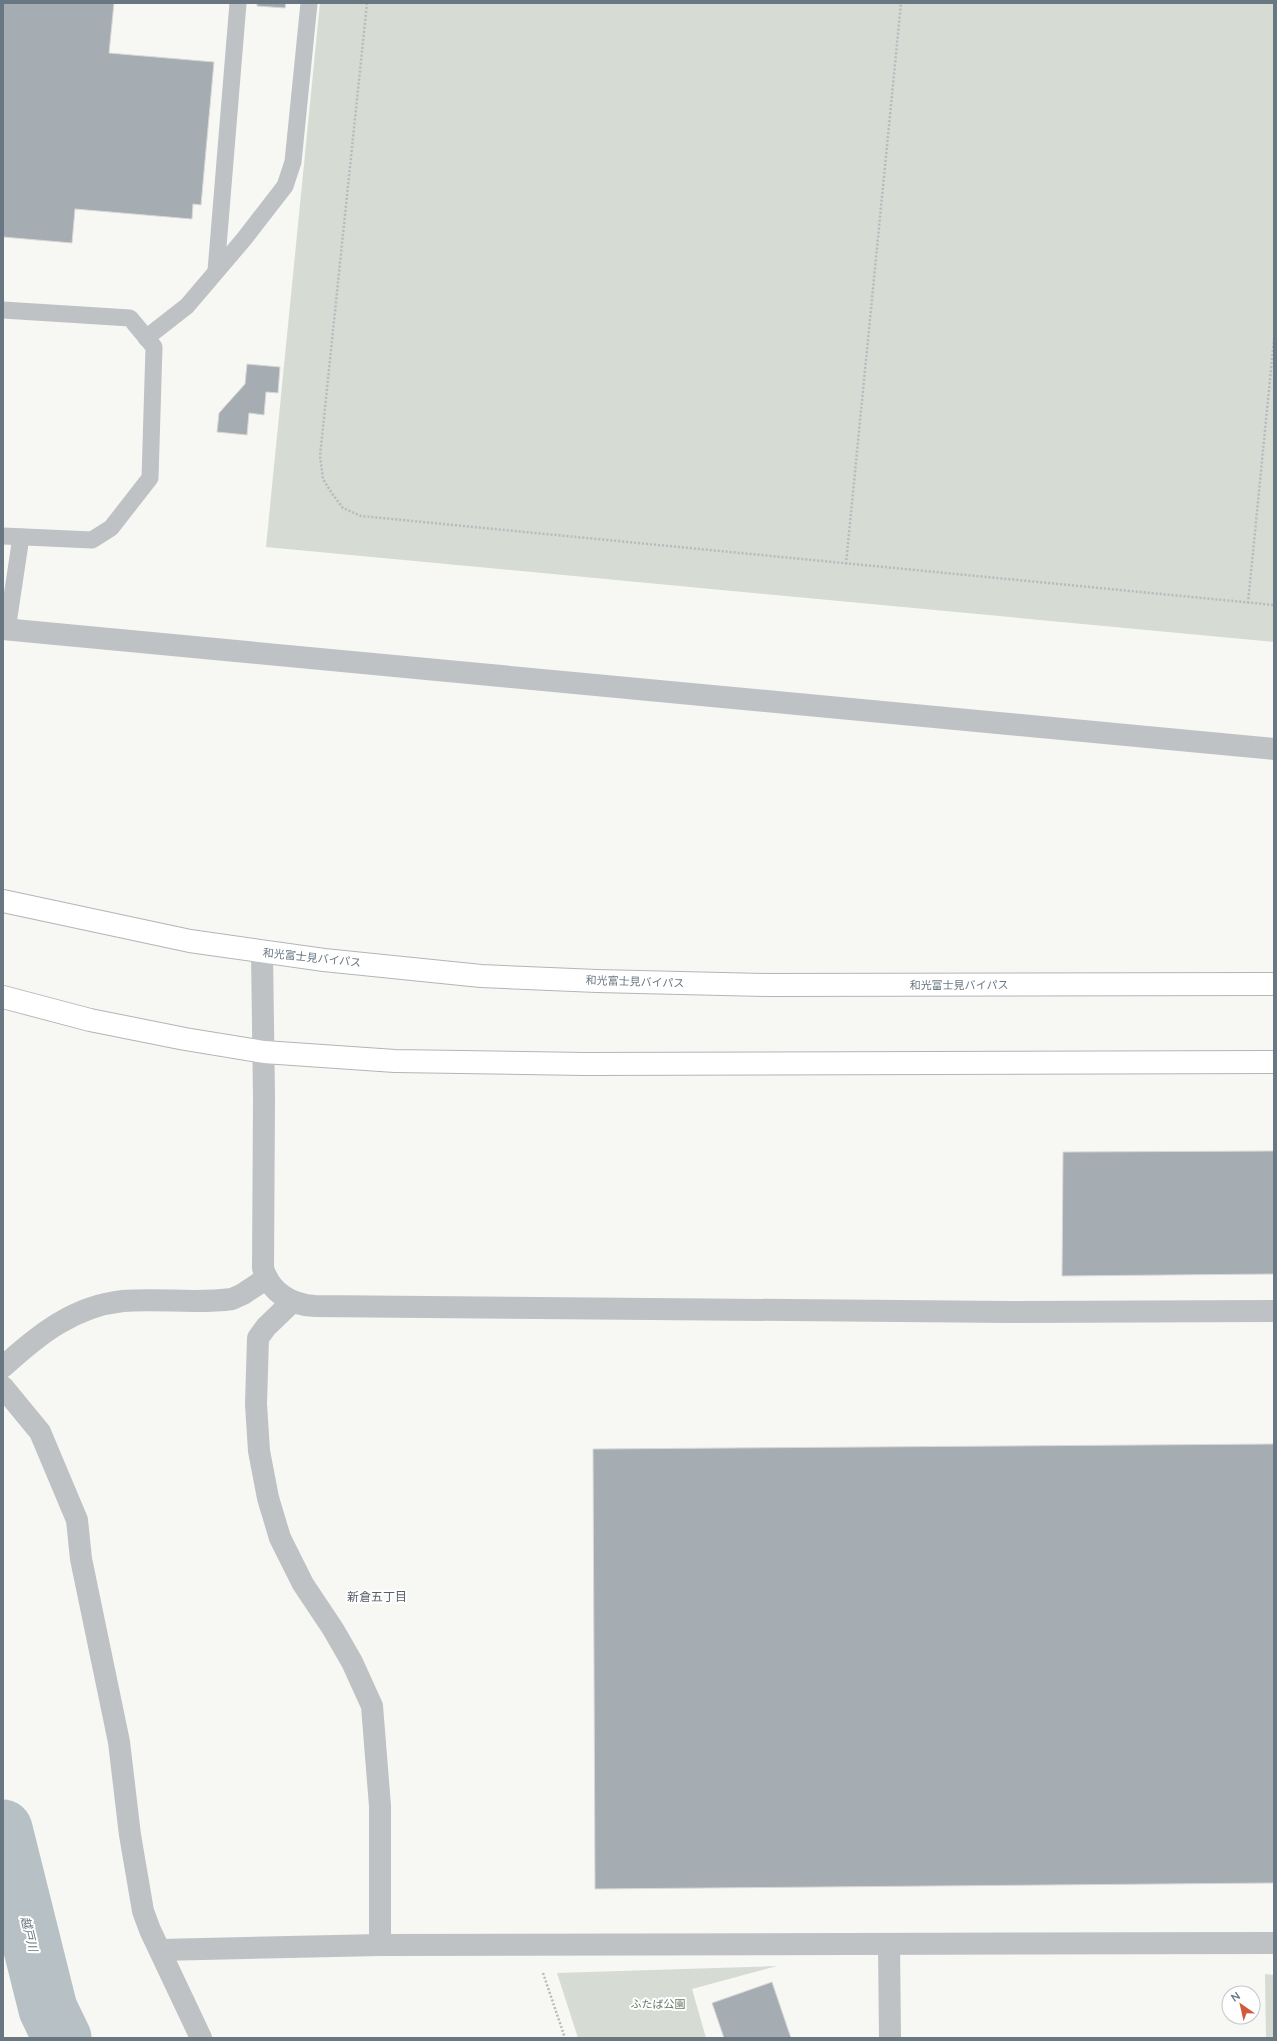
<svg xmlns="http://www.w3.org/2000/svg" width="1277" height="2041" viewBox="0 0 1277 2041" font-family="'Nunito Sans','Noto Sans JP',sans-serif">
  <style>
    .green { fill: #d6dbd4 }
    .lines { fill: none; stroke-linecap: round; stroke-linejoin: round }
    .river { stroke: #b7c1c5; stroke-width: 59 }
    .building { fill: #a6adb2; stroke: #d8d8d6 }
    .trunk-casing { stroke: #b2b5b8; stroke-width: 24 }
    .path { stroke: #b8bbbd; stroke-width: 2.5; stroke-dasharray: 2 2; stroke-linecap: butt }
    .service { stroke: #bec2c5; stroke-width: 17 }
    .minor { stroke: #bec2c5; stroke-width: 22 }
    .tertiary { stroke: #bec2c5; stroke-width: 22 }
    .trunk { stroke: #fff; stroke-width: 22 }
    .labels { text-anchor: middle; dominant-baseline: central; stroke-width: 4; stroke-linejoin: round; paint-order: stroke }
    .street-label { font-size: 11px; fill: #697782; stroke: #fff }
    .park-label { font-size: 11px; fill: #6b7967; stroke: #fff }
    .neighbourhood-label { font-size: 12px; fill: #566068; stroke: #fff }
    .water-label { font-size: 12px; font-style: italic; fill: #65777e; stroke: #fff }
  </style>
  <rect width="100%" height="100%" fill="#f7f7f4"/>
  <!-- green -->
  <g class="green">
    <path d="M320,3h954v639l-1008,-95z"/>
    <path d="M777,1966l-85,23 14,49h-128l-21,-65z"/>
    <path d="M1265,1974l9,1v63h-8z"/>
  </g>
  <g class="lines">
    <!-- river -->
    <path class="river" d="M3,1829l45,180 14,29"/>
  </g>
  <!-- building -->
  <g class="building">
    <path d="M3,3h111l-5,50 105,9 -13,143 -8,-1 -1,15 -117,-10 -3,34 -69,-6z"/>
    <path d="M257,3h29l-1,5 -28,-2z"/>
    <path d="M247,364l33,3 -2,26 -12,-1 -2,23 -15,-2 -2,22 -30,-3 2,-19 26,-29z"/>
    <path d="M1274,1151v123l-212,2 1,-124z"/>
    <path d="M1274,1444v439l-679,6 -2,-440z"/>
    <path d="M772,1982l19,56h-67l-12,-35z"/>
  </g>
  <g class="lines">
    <defs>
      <g id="trunk">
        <path d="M3,901l187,40 134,19 157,16 116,5 172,4 505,-1"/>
        <path d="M3,997l87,23 95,19 79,13 131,9 190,3 689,-2"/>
      </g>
    </defs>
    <!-- trunk casing -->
    <use href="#trunk" class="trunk-casing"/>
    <!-- path -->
    <g class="path">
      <path d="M367,3l-47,453 3,23 10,16 10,13 18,8 913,89"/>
      <path d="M846,564l55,-561"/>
      <path d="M1248,603l26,-264"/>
      <path d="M543,1973l22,65"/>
    </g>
    <!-- service -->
    <g class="service">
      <path d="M216,271l22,-268"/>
      <path d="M3,310l127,8 24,29 -4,131 -39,50 -19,12 -89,-4"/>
      <path d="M146,338l41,-32 57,-67 41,-53 8,-24 16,-159"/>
      <path d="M7,630l14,-93"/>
    </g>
    <!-- minor -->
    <g class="minor">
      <path d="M3,629l1271,120"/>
      <path d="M292,1302l-26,25 -8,11 -2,66 3,47 9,47 12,40 23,46 30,45 19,33 20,44 8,100v139"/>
      <path d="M3,1367c35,-32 71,-61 120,-66 36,-3 73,3 109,-2l11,-5 24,-16"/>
      <path d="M3,1387l37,45 37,88 4,39 38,183 11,93 13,76 7,19 51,108"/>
      <path d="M889,1944l1,94"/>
      <path d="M160,1950l220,-5 894,-2"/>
    </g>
    <!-- tertiary -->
    <path class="tertiary" d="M262,952l2,145 -1,171c7,24 28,37 52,38l695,6 264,-1"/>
    <!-- trunk -->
    <use href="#trunk" class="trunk"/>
  </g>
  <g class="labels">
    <!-- street labels -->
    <g class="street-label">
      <text transform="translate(312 958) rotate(6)">和光富士見バイパス</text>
      <text transform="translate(635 982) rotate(2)">和光富士見バイパス</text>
      <text x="959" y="985">和光富士見バイパス</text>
    </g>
    <!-- park labels -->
    <g class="park-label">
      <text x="658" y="2004">ふたば公園</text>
    </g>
    <!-- neighbourhood labels -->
    <g class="neighbourhood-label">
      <text x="377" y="1597">新倉五丁目</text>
    </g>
    <!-- water labels -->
    <g class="water-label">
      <text transform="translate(29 1934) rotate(76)">越戸川</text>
    </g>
  </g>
  <!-- border -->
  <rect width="1277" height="2041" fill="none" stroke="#697782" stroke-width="8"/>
  <!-- north arrow -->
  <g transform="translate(1241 2005) rotate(326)"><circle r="19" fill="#ffffff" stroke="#c3c9cd"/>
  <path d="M0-3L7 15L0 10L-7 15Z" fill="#d05b3b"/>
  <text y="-6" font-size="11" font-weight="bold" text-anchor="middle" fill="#697782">N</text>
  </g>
</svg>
